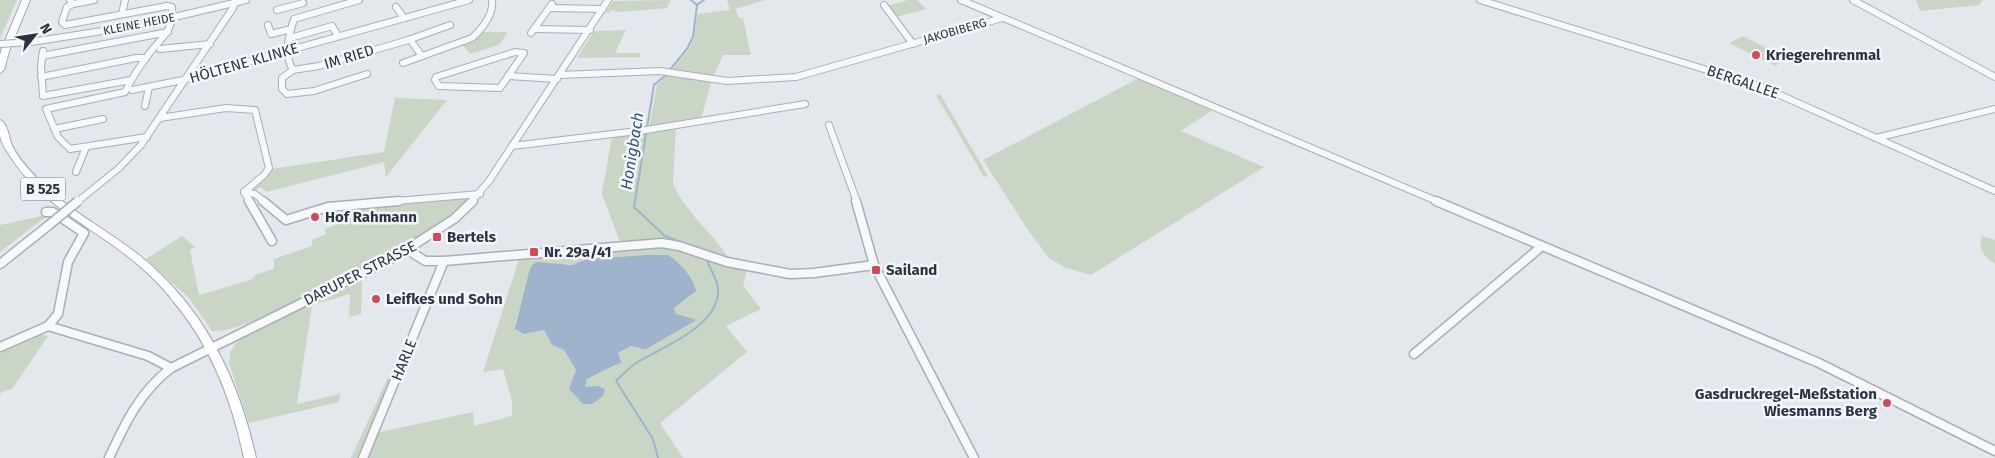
<svg xmlns="http://www.w3.org/2000/svg" width="1995" height="458" viewBox="0 0 1995 458" font-family="'Fira Sans',sans-serif">
  <style>
    .green { fill: #c9d6c5; fill-rule: evenodd }
    .water { fill: #9fb4cc }
    .lines { fill: none; stroke-linecap: round; stroke-linejoin: round }
    .stream { stroke: #9fb4cc; stroke-width: 2 }
    .minor-far1-casing { stroke: #a9aeb7; stroke-width: 8 }
    .minor-casing { stroke: #a9aeb7; stroke-width: 11 }
    .major-casing { stroke: #a3abb8; stroke-width: 2 }
    .minor-far1 { stroke: #f7f8fa; stroke-width: 6 }
    .minor { stroke: #f7f8fa; stroke-width: 8 }
    .major { fill: #fff; fill-rule: evenodd }
    .minor-bridge-far1-casing { stroke: #a9aeb7; stroke-width: 8; stroke-linecap: butt }
    .minor-bridge-casing { stroke: #a9aeb7; stroke-width: 11; stroke-linecap: butt }
    .minor-bridge-far1 { stroke: #f7f8fa; stroke-width: 6 }
    .minor-bridge { stroke: #f7f8fa; stroke-width: 8 }
    .poi-dot { fill: #d1495b; stroke: #f4f6f9; stroke-width: 2 }
    .labels { text-anchor: middle; dominant-baseline: central; stroke-width: 5; stroke-linejoin: round; paint-order: stroke }
    .far-street-label { font-size: 12px; fill: #2b3445; stroke: #f4f6f9 }
    .shield { fill: #f4f6f9; stroke: #676e7b; stroke-width: 1 }
    .shield-label { font-size: 14px; font-weight: bold; fill: #2b3445 }
    .poi-label { font-size: 15px; font-weight: bold; fill: #2b3445; stroke: #f4f6f9; text-anchor: start }
    .street-label { font-size: 15px; fill: #2b3445; stroke: #f4f6f9 }
    .water-label { font-size: 16px; font-style: italic; fill: #34527a; stroke: #f4f6f9 }
  </style>
  <rect width="100%" height="100%" fill="#e4e7ec"/>
  <!-- green -->
  <g class="green">
    <path d="M0,0h17l-17,39z"/>
    <path d="M671,0l-4,8 -46,4 -10,-2 -1,3 -4,-1 7,-11z"/>
    <path d="M727,0h38l-30,9 4,9h4l8,37h-28l-10,22 -42,-6 17,-20 6,-12 3,-25 33,-4z"/>
    <path d="M908,0h9l9,9 -30,8 -9,-11z"/>
    <path d="M1916,0h67l-4,5 -59,6z"/>
    <path d="M626,30l-11,23h25v4l-63,1 17,-27z"/>
    <path d="M482,32h26l-9,13 -29,9 -7,-9 13,-7z"/>
    <path d="M1743,36l41,21 -8,9 -47,-23z"/>
    <path d="M669,73l43,7 -11,39 -52,9 8,-43z"/>
    <path d="M1141,77l73,32 -33,22 83,36 -173,108 -25,-7 -17,-10 -21,-28 -45,-70z"/>
    <path d="M940,94l48,82 -4,1 -48,-82z"/>
    <path d="M395,98l52,2 -61,77 -2,-15 -118,30 -5,-5 -10,5 -3,-5 21,-13 3,-5 112,-17z"/>
    <path d="M676,126l-3,58c13,29 40,49 57,76l-51,-16 -58,1 -19,-51 10,-58z"/>
    <path d="M473,194c-15,15 -30,28 -47,39 -36,25 -76,42 -115,61 -26,12 -71,38 -99,37l-23,-33 -43,-39 36,-23 13,11 -5,3 9,45 54,-16 2,-4 19,-6v-10l38,-13v-6l14,-6 -1,-5 19,-8 -2,-12 110,-11v2h5l2,-4z"/>
    <path d="M47,215v1l-47,36v-27z"/>
    <path d="M1982,236l13,4v24c-10,-8 -18,-13 -13,-28z"/>
    <path d="M660,245l87,25 -4,16 18,23 -35,17 21,26 -87,71 23,35h-317l10,-25 97,-21 1,14 38,-10v-15l-9,-32 -20,3 37,-116zM646,255h22l14,13 5,31 -9,5 -4,4 2,6 18,5 1,2 -56,28 -8,-3 -13,7 4,8 -35,18 -2,8h13l-29,3 7,-20 -12,-20 -12,-5 -8,-15 22,-67 6,2 15,-6z"/>
    <path d="M359,278l3,3 -1,33 -12,3 1,-23 -38,11 -15,99 43,-10 -1,8 -90,21 -20,-60 1,-10 6,-10 16,-12z"/>
    <path d="M40,334l8,2 -36,53 -9,2 -3,3v-42z"/>
    <path d="M397,358h4l-40,100h-10z"/>
  </g>
  <!-- water -->
  <path class="water" d="M646,255h22c11,7 26,23 28,36l-22,17 2,6 18,5 1,2 -49,28h-4l-11,-3 -13,7 4,10c-8,1 -26,12 -35,16l-2,8 13,-1 7,3 -2,7 -11,8h-9l-14,-15 7,-19 -12,-20 -12,-5 -8,-15 -20,4 -9,-5 14,-57 3,-7 5,-3 35,3 15,-6z"/>
  <g class="lines">
    <!-- stream -->
    <g class="stream">
      <path d="M691,0l6,5"/>
      <path d="M669,71l18,-22 6,-12 4,-32 7,-5"/>
      <path d="M666,75l-12,10 -20,122 31,29 29,11"/>
      <path d="M658,458l-5,-19 -37,-58c6,-6 13,-13 20,-18 26,-16 85,-37 82,-75 -1,-10 -9,-19 -11,-29"/>
    </g>
    <defs>
      <g id="minor-far1">
        <path d="M70,0l3,4 -6,3 -5,15 3,3 102,-19 5,1c2,27 -13,31 -26,51 -8,11 -15,22 -21,34l-79,17 12,28 12,12 77,-12"/>
        <path d="M359,0l-65,19c-5,17 -11,35 -1,51l-11,8v11l5,5 27,-3 53,-17"/>
        <path d="M961,0l478,202"/>
        <path d="M1480,0l282,87 233,104"/>
        <path d="M1853,0l142,77"/>
        <path d="M73,4l21,-4"/>
        <path d="M884,5l29,39"/>
        <path d="M396,7l8,11"/>
        <path d="M550,8l53,1"/>
        <path d="M277,10l26,-7"/>
        <path d="M122,14l3,-14"/>
        <path d="M268,25l3,9 20,-5"/>
        <path d="M535,29l55,1"/>
        <path d="M531,33l21,-29"/>
        <path d="M290,38l42,-12 6,10"/>
        <path d="M411,39l39,-14"/>
        <path d="M411,41l11,15"/>
        <path d="M31,42l110,-17 105,-25"/>
        <path d="M160,49l50,-5"/>
        <path d="M43,51l-2,15 2,30 88,-16"/>
        <path d="M515,52l9,1 -24,35 -61,-2 -4,-6 1,-3z"/>
        <path d="M42,56l126,-24"/>
        <path d="M403,63l69,-25c10,-9 22,-24 20,-38"/>
        <path d="M293,70l26,-4 93,-27 -7,2"/>
        <path d="M560,75l100,-4 67,10 69,-4 206,-59"/>
        <path d="M508,76l49,3"/>
        <path d="M41,77l95,-19h9"/>
        <path d="M132,90l51,-10 286,-80"/>
        <path d="M145,106l4,-19"/>
        <path d="M160,118l66,-10 29,2 14,58 -5,7 -20,17 6,10"/>
        <path d="M829,125l28,77"/>
        <path d="M54,129l49,-10"/>
        <path d="M1876,138l119,-29"/>
        <path d="M512,146l134,-16 159,-26"/>
        <path d="M76,172l10,-25"/>
        <path d="M244,192l11,2 10,8"/>
        <path d="M82,198l37,-30 22,-23 92,-137 3,-8"/>
        <path d="M384,202l96,-8"/>
        <path d="M471,202l18,-21 119,-181"/>
      </g>
      <g id="minor">
        <path d="M249,201l23,40"/>
        <path d="M263,201l23,19 42,-13 71,-6"/>
        <path d="M856,201l18,64 100,193"/>
        <path d="M1436,201l383,162 176,88"/>
        <path d="M46,212h7l31,21 -16,29 -10,52 -10,12"/>
        <path d="M408,250l17,11h19l218,-18 17,3 48,16 63,12 24,-1 60,-8"/>
        <path d="M0,264l49,-39"/>
        <path d="M0,347l48,-21 100,30 23,12"/>
        <path d="M1414,354l128,-108"/>
        <path d="M109,458c16,-35 31,-66 62,-90l224,-111 59,-38 19,-18"/>
        <path d="M363,458l81,-197"/>
      </g>
      <g id="major">
        <path d="M22,0h8l-20,48 -6,22 -4,3v-18l2,-7z"/>
        <path d="M0,120c7,3 9,16 11,23 6,14 17,26 27,36 29,31 68,50 101,76 64,51 100,124 117,203h-12c-12,-58 -33,-112 -71,-157 -12,-16 -27,-30 -43,-43 -41,-32 -92,-57 -120,-102 -4,-6 -9,-13 -10,-21 0,-4 0,-10 0,-15z"/>
      </g>
    </defs>
    <!-- minor-far1 casing -->
    <use href="#minor-far1" class="minor-far1-casing"/>
    <!-- minor casing -->
    <use href="#minor" class="minor-casing"/>
    <!-- major casing -->
    <use href="#major" class="major-casing"/>
    <!-- minor-far1 -->
    <use href="#minor-far1" class="minor-far1"/>
    <!-- minor -->
    <use href="#minor" class="minor"/>
    <!-- major -->
    <use href="#major" class="major"/>
    <defs>
      <g id="minor-bridge-far1">
        <path d="M0,44l31,-2"/>
        <path d="M77,202l5,-4"/>
      </g>
      <path id="minor-bridge" d="M49,225l29,-24"/>
    </defs>
    <!-- minor-bridge-far1 casing -->
    <use href="#minor-bridge-far1" class="minor-bridge-far1-casing"/>
    <!-- minor-bridge casing -->
    <use href="#minor-bridge" class="minor-bridge-casing"/>
    <!-- minor-bridge-far1 -->
    <use href="#minor-bridge-far1" class="minor-bridge-far1"/>
    <!-- minor-bridge -->
    <use href="#minor-bridge" class="minor-bridge"/>
  </g>
  <!-- markers -->
  <g class="poi-dot">
    <circle cx="1756" cy="55" r="5"/>
    <circle cx="315" cy="217" r="5"/>
    <rect x="432" y="232" width="10" height="10" rx="2.5"/>
    <rect x="529" y="247" width="10" height="10" rx="2.5"/>
    <rect x="871" y="265" width="10" height="10" rx="2.5"/>
    <circle cx="376" cy="299" r="5"/>
    <circle cx="1887" cy="403" r="5"/>
  </g>
  <g class="labels">
    <!-- far-street labels -->
    <g class="far-street-label">
      <text transform="translate(139 24) rotate(-11)">KLEINE HEIDE</text>
      <text transform="translate(955 31) rotate(-16)">JAKOBIBERG</text>
    </g>
    <!-- shield labels -->
    <rect class="shield" x="20.5" y="177.5" width="45" height="23" rx="4"/>
    <g class="shield-label">
      <text x="43" y="189">B 525</text>
    </g>
    <!-- poi labels -->
    <g class="poi-label">
      <text x="1766" y="55">Kriegerehrenmal</text>
      <text x="325" y="217">Hof Rahmann</text>
      <text x="447" y="237">Bertels</text>
      <text x="544" y="252">Nr. 29a/41</text>
      <text x="886" y="270">Sailand</text>
      <text x="386" y="299">Leifkes und Sohn</text>
      <text x="1877" y="394" text-anchor="end">Gasdruckregel-Meßstation<tspan x="1877" dy="17">Wiesmanns Berg</tspan></text>
    </g>
    <!-- street labels -->
    <g class="street-label">
      <text transform="translate(349 57) rotate(-17)">IM RIED</text>
      <text transform="translate(244 63) rotate(-16)">HÖLTENE KLINKE</text>
      <text transform="translate(1743 82) rotate(19)">BERGALLEE</text>
      <text transform="translate(360 273) rotate(-27)">DARUPER STRASSE</text>
      <text transform="translate(404 360) rotate(-68)">HARLE</text>
    </g>
    <!-- water labels -->
    <g class="water-label">
      <text transform="translate(632 151) rotate(-81)">Honigbach</text>
    </g>
  </g>
  <!-- north arrow -->
  <g transform="translate(35 35) rotate(60)" stroke="#f4f6f9" stroke-width="4" paint-order="stroke">
  <path d="M0-4L9 19L0 12L-9 19Z" fill="#2b3445"/>
  <text y="-8" font-size="14" font-weight="bold" text-anchor="middle" fill="#2b3445">N</text>
  </g>
</svg>
